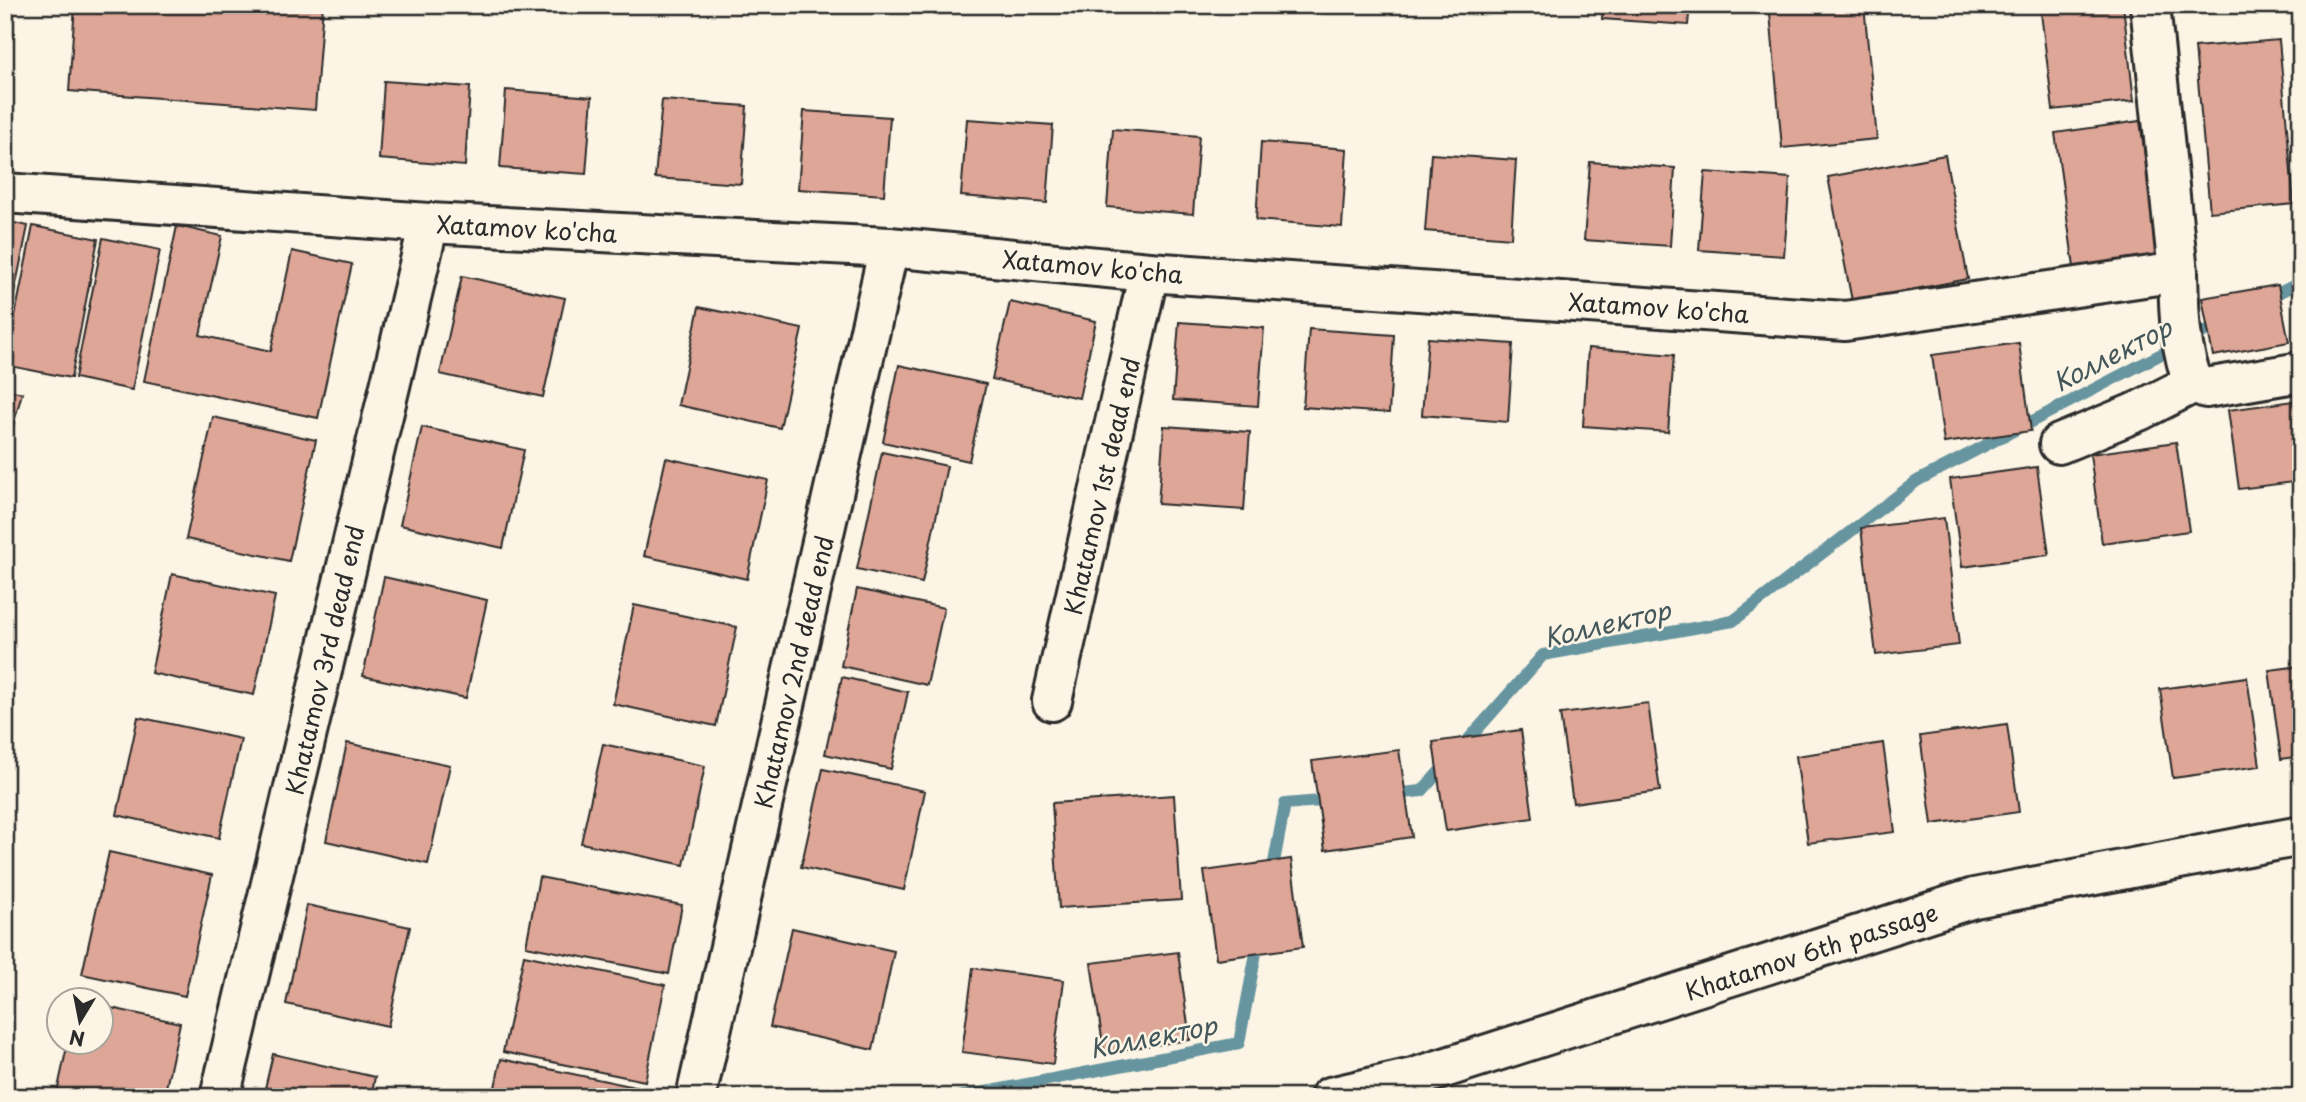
<svg xmlns="http://www.w3.org/2000/svg" width="2306" height="1102" viewBox="0 0 2306 1102" font-family="'Playpen Sans',sans-serif">
  <style>
    .lines { fill: none; stroke-linecap: round; stroke-linejoin: round }
    .stream { stroke: #66949f; stroke-width: 12 }
    .building { fill: #dea696; stroke: #2b2b2b; stroke-width: 2 }
    .minor-casing { stroke: #2b2b2b; stroke-width: 44 }
    .minor { stroke: #fcf5e5; stroke-width: 38 }
    .labels { text-anchor: middle; dominant-baseline: central; stroke-width: 5; stroke-linejoin: round; paint-order: stroke }
    .street-label { font-size: 24px; fill: #2b2b2b; stroke: #fcf5e5 }
    .water-label { font-size: 26px; font-style: italic; fill: #44575b; stroke: #fcf5e5 }
  </style>
  <rect width="100%" height="100%" fill="#fcf5e5"/>
  <filter id="ink" filterUnits="userSpaceOnUse"><feTurbulence type="fractalNoise" baseFrequency=".0143" numOctaves="2"/><feDisplacementMap in="SourceGraphic" scale="14" xChannelSelector="R" yChannelSelector="G"/><feConvolveMatrix kernelMatrix="1 2 1 2 8 2 1 2 1" color-interpolation-filters="sRGB"/></filter>
  <g filter="url(#ink)">
    <g class="lines">
      <!-- stream -->
      <g class="stream">
        <path d="M2265,300l36,-18"/>
        <path d="M1460,749l83,-94 190,-34 184,-140 304,-158"/>
        <path d="M1392,794l30,-3 26,-29"/>
        <path d="M1271,878l14,-74 47,-4"/>
        <path d="M960,1097l279,-54 20,-106"/>
      </g>
    </g>
    <!-- building -->
    <g class="building">
      <path d="M75,5h248l-8,105 -246,-19z"/>
      <path d="M1603,5h87l-2,20 -86,-6z"/>
      <path d="M1846,5h18l13,134 -95,9 -12,-135z"/>
      <path d="M2040,5h83l11,96 -81,9z"/>
      <path d="M2279,40l15,164 -84,8 -15,-165z"/>
      <path d="M384,81l86,6 -5,79 -86,-7z"/>
      <path d="M506,90l86,7 -6,77 -86,-6z"/>
      <path d="M662,100l85,6 -6,78 -86,-6z"/>
      <path d="M804,111l86,6 -6,78 -86,-6z"/>
      <path d="M967,119l86,6 -6,78 -86,-7z"/>
      <path d="M2140,121l19,134 -85,12 -19,-134z"/>
      <path d="M1113,129l86,7 -6,78 -86,-7z"/>
      <path d="M1261,142l86,7 -5,78 -86,-7z"/>
      <path d="M1431,154l85,6 -5,78 -86,-7z"/>
      <path d="M1945,155l23,124 -116,22 -24,-124z"/>
      <path d="M1590,162l85,6 -5,78 -86,-6z"/>
      <path d="M1705,172l85,6 -6,78 -85,-6z"/>
      <path d="M5,221l23,5 -23,112z"/>
      <path d="M33,226l65,13 -27,139 -66,-13z"/>
      <path d="M177,226l45,10 -22,99 71,16 21,-100 60,13 -34,154 -174,-37z"/>
      <path d="M103,238l57,12 -28,140 -57,-12z"/>
      <path d="M462,276l103,22 -22,99 -103,-23z"/>
      <path d="M2278,285l11,57 -76,14 -11,-58z"/>
      <path d="M1010,302l86,19 -17,77 -87,-19z"/>
      <path d="M699,307l103,22 -22,99 -102,-23z"/>
      <path d="M1179,322l85,6 -6,78 -85,-6z"/>
      <path d="M1309,329l85,6 -5,78 -86,-6z"/>
      <path d="M1428,338l85,6 -5,78 -86,-7z"/>
      <path d="M2019,343l12,88 -87,12 -12,-88z"/>
      <path d="M1588,348l86,7 -6,77 -85,-6z"/>
      <path d="M899,365l87,19 -17,77 -86,-19z"/>
      <path d="M5,389l17,4 -17,63z"/>
      <path d="M2301,400v81l-62,8 -11,-79z"/>
      <path d="M213,417l103,23 -27,121 -103,-22z"/>
      <path d="M1164,426l86,6 -6,78 -86,-6z"/>
      <path d="M422,427l102,23 -21,98 -103,-23z"/>
      <path d="M2176,442l13,89 -87,12 -12,-89z"/>
      <path d="M882,452l65,14 -25,117 -65,-14z"/>
      <path d="M666,458l102,22 -21,99 -103,-23z"/>
      <path d="M2037,467l12,88 -87,12 -12,-88z"/>
      <path d="M1944,518l15,127 -83,10 -15,-127z"/>
      <path d="M172,574l103,22 -21,99 -103,-22z"/>
      <path d="M384,577l103,23 -21,98 -103,-22z"/>
      <path d="M857,589l87,19 -17,77 -86,-19z"/>
      <path d="M634,605l103,22 -21,99 -103,-22z"/>
      <path d="M2301,666v90l-20,3 -12,-89z"/>
      <path d="M842,677l66,15 -17,77 -66,-15z"/>
      <path d="M2247,677l13,89 -87,12 -13,-89z"/>
      <path d="M1648,703l12,88 -87,12 -13,-89z"/>
      <path d="M138,717l103,22 -22,99 -102,-23z"/>
      <path d="M2007,724l12,88 -87,12 -12,-88z"/>
      <path d="M1521,730l12,88 -87,13 -13,-89z"/>
      <path d="M347,743l103,22 -22,99 -102,-23z"/>
      <path d="M1883,743l12,89 -87,11 -12,-87z"/>
      <path d="M603,744l102,22 -21,99 -103,-22z"/>
      <path d="M1399,750l13,87 -87,13 -13,-89z"/>
      <path d="M823,769l102,22 -21,99 -103,-23z"/>
      <path d="M1174,795l7,105 -122,8 -7,-105z"/>
      <path d="M5,843l5,1 -5,24z"/>
      <path d="M109,852l103,23 -27,121 -103,-22z"/>
      <path d="M1291,859l12,88 -87,12 -12,-88z"/>
      <path d="M539,877l143,28 -13,69 -143,-28z"/>
      <path d="M307,905l103,22 -22,99 -102,-22z"/>
      <path d="M792,928l102,23 -21,99 -103,-23z"/>
      <path d="M1178,952l12,88 -86,12 -13,-89z"/>
      <path d="M524,955l141,30 -20,96 -142,-29z"/>
      <path d="M973,968l91,12 -11,84 -91,-12z"/>
      <path d="M102,1006l78,17 -16,74h-108l12,-55h34z"/>
      <path d="M273,1054l102,23 -4,20h-108z"/>
      <path d="M501,1059l139,29 -2,9h-145z"/>
    </g>
    <g class="lines">
      <defs>
        <g id="minor">
          <path d="M2150,5l28,267c1,34 1,79 16,111l12,5 95,-16"/>
          <path d="M5,193l424,30 460,24 260,25 696,49 333,-49"/>
          <path d="M2059,444l80,-33 55,-28"/>
          <path d="M1052,701l97,-429"/>
          <path d="M220,1097l209,-874"/>
          <path d="M696,1097l193,-850"/>
          <path d="M1330,1097l83,-19 561,-180 327,-62"/>
        </g>
      </defs>
      <!-- minor casing -->
      <use href="#minor" class="minor-casing"/>
      <!-- minor -->
      <use href="#minor" class="minor"/>
    </g>
  </g>
  <g class="labels">
    <!-- street labels -->
    <g class="street-label">
      <text transform="translate(527 228) rotate(3)">Xatamov ko'cha</text>
      <text transform="translate(1093 266) rotate(5)">Xatamov ko'cha</text>
      <text transform="translate(1659 307) rotate(4)">Xatamov ko'cha</text>
      <text transform="translate(1101 486) rotate(-77)">Khatamov 1st dead end</text>
      <text transform="translate(324 660) rotate(-77)">Khatamov 3rd dead end</text>
      <text transform="translate(793 672) rotate(-77)">Khatamov 2nd dead end</text>
      <text transform="translate(1811 951) rotate(-18)">Khatamov 6th passage</text>
    </g>
    <!-- water labels -->
    <g class="water-label">
      <text transform="translate(2112 354) rotate(-27)">Коллектор</text>
      <text transform="translate(1607 623) rotate(-13)">Коллектор</text>
      <text transform="translate(1153 1036) rotate(-11)">Коллектор</text>
    </g>
  </g>
  <!-- margin -->
  <rect width="2306" height="1102" fill="none" stroke="#fcf5e5" stroke-width="28"/>
  <rect x="14" y="14" width="2278" height="1074" fill="none" stroke="#2b2b2b" stroke-width="2.5" filter="url(#ink)"/>
  <!-- north arrow -->
  <g transform="translate(80 1021) rotate(190)"><circle r="33" fill="#fcf5e5" stroke="#a8a49b" stroke-width="2"/>
  <path d="M0-5L12 26L0 18L-12 26Z" fill="#2b2b2b"/>
  <text y="-10" font-size="19" font-weight="bold" text-anchor="middle" fill="#2b2b2b">N</text>
  </g>
</svg>
